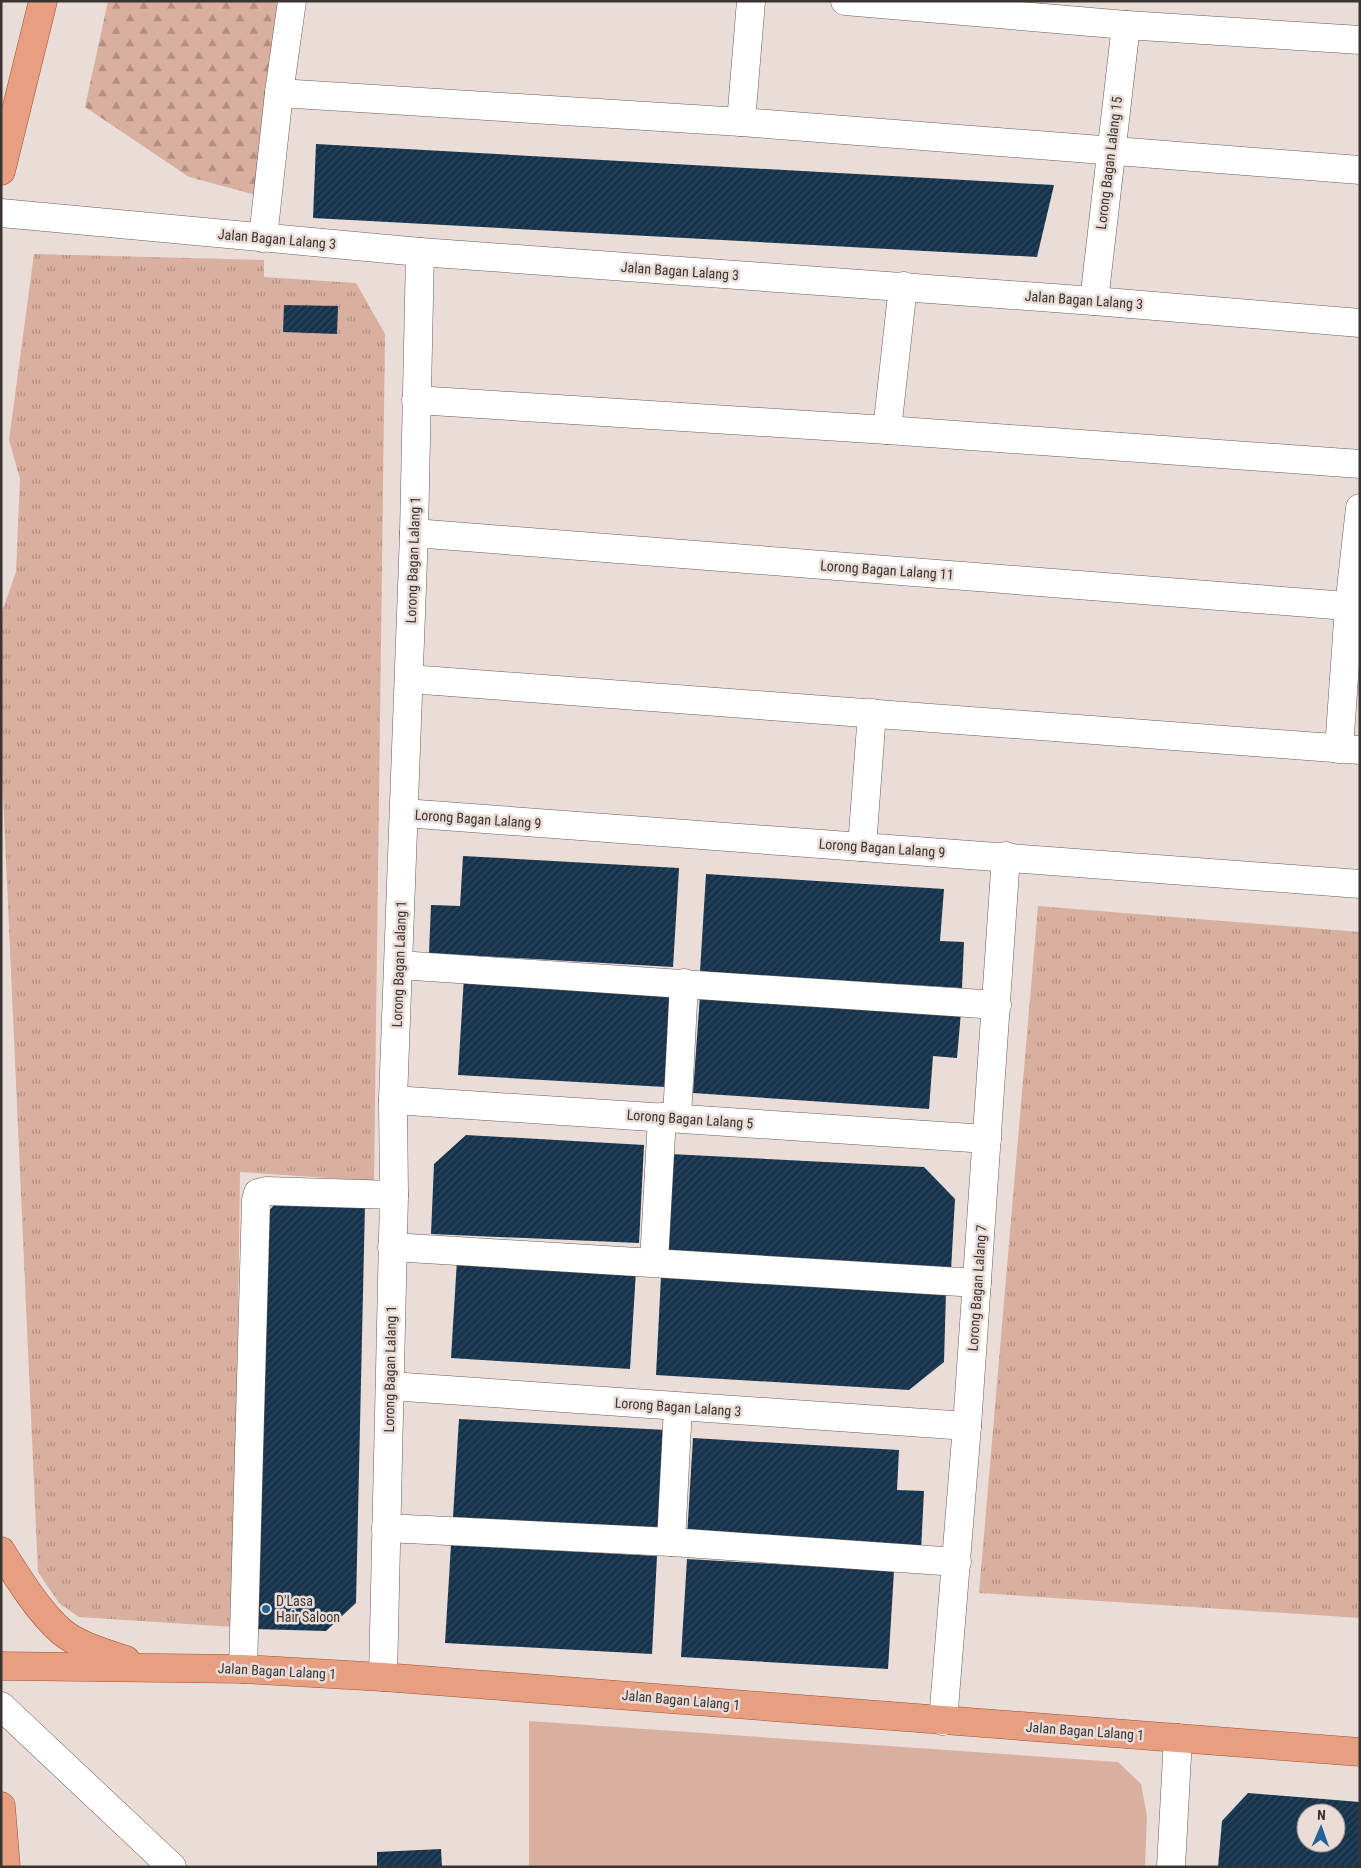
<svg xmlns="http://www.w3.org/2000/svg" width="1361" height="1868" viewBox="0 0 1361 1868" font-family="'Roboto Condensed',sans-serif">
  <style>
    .grass { fill: url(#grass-tufts) }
    .forest { fill: url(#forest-firs) }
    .park { fill: #d9af9f }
    .building { fill: url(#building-hatch); fill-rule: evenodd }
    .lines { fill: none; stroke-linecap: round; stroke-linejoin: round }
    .minor-casing { stroke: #695d59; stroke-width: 29 }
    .major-casing { stroke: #a0502f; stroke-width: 29 }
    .minor { stroke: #fff; stroke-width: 28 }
    .major { stroke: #e89f81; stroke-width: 28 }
    .poi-dot { fill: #216297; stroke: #eadcd7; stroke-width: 2 }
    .labels { text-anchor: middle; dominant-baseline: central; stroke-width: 5; stroke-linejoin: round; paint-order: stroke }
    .street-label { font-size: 14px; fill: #393432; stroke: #eadcd7 }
    .poi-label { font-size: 14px; fill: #393432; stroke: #eadcd7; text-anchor: start }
  </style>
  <defs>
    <pattern id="grass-tufts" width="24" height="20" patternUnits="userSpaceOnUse" patternTransform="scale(1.25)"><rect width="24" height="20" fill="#d9af9f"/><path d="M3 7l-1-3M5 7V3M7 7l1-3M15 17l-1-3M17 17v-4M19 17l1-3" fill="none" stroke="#b18f82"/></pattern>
    <pattern id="forest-firs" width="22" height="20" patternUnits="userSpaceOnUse" patternTransform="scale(1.25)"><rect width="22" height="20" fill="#d9af9f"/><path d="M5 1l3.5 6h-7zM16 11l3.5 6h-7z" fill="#b18f82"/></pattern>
    <pattern id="building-hatch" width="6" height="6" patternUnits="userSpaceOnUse" patternTransform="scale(1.25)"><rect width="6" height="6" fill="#16334c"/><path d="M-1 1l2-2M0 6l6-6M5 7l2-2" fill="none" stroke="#30485e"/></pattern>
  </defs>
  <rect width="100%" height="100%" fill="#eadcd7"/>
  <!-- grass -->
  <g class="grass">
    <path d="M34,254l230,6v17l92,6 29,51 -11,847 -134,-9 -6,455 -155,-10 -20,-14 -21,-31 -37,-822v-136l15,-42 4,-93 -11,-39z"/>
    <path d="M1038,906l322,26v686l-381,-25z"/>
  </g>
  <!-- forest -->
  <path class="forest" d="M108,1h188l-25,198 -82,-22 -104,-70z"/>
  <!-- park -->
  <path class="park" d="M529,1721l589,41 23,22 6,32 -2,51h-616z"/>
  <!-- building -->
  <g class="building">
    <path d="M316,144l738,41 -17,72 -724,-39z"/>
    <path d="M284,305l54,1 -1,28 -54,-2z"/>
    <path d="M463,856l216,12 -6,99 -244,-14 2,-48 29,1z"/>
    <path d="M706,874l238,15 -4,52 24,1 -2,46 -262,-16z"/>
    <path d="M464,977l206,12 -5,98 -207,-12z"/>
    <path d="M700,995l261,17 -4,46 -24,-2 -4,53 -236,-16z"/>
    <path d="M466,1135l178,10 -5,98 -208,-9 3,-70z"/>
    <path d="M670,1154l254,13 31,32 -4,71 -286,-18z"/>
    <path d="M277,1202l88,2 -9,399 -30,28 -72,-2 11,-414z"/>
    <path d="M457,1260l179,10 -6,99 -179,-11z"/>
    <path d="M661,1276l285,15 -2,71 -35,28 -253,-15z"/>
    <path d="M459,1419l207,11 -6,99 -207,-12z"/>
    <path d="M693,1438l206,12 -2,40 27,1 -3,60 -234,-14z"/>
    <path d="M451,1545l206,11 -5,98 -207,-11z"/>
    <path d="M687,1559l207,12 -6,98 -207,-12z"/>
    <path d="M1248,1793l112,9v65h-142l4,-46zM1306,1813h30v30h-30z"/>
    <path d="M441,1849l1,18h-65v-15z"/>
  </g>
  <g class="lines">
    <defs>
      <g id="minor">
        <path d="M845,1l281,24 234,15"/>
        <path d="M279,93l462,29 619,48"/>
        <path d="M741,122l10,-121"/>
        <path d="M1,213l419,39 674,49 266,22"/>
        <path d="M263,238l16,-145 13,-92"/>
        <path d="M1094,301l32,-276"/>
        <path d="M416,400l471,30 473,34"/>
        <path d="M887,430l16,-144"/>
        <path d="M414,533l946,74"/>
        <path d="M409,679l951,71"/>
        <path d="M1339,749l10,-142 11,-99"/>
        <path d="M404,813l956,71"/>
        <path d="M862,847l10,-134"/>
        <path d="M399,965l598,40"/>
        <path d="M393,1100l594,39"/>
        <path d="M677,1118l7,-135"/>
        <path d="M392,1247l585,36"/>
        <path d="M654,1262l8,-145"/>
        <path d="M390,1386l577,40"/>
        <path d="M386,1528l285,14 286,20"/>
        <path d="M671,1542l7,-135"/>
        <path d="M243,1669l13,-469 2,-7 8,-2 128,4"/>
        <path d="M383,1677l11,-482 -1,-95 21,-567 6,-281"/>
        <path d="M1,1706l171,161"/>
        <path d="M943,1721l24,-295 39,-570"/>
        <path d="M1171,1867l7,-129"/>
      </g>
      <g id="major">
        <path d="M1,171l42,-170"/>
        <path d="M1,1551c17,27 37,60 61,81 17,14 43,21 64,28"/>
        <path d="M1,1666l242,3 140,8 977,75"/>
        <path d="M1,1806l5,61"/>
      </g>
    </defs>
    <!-- minor casing -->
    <use href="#minor" class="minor-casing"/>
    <!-- major casing -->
    <use href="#major" class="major-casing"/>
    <!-- minor -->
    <use href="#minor" class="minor"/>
    <!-- major -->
    <use href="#major" class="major"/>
  </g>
  <!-- markers -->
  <circle class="poi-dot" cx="266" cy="1609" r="5"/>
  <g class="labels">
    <!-- street labels -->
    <g class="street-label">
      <text transform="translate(1109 163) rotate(-83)">Lorong Bagan Lalang 15</text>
      <text transform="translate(277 239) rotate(5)">Jalan Bagan Lalang 3</text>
      <text transform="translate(680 271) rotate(4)">Jalan Bagan Lalang 3</text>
      <text transform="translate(1084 300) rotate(4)">Jalan Bagan Lalang 3</text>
      <text transform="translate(413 560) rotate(-88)">Lorong Bagan Lalang 1</text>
      <text transform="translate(887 570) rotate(4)">Lorong Bagan Lalang 11</text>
      <text transform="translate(478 819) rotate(4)">Lorong Bagan Lalang 9</text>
      <text transform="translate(882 848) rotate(4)">Lorong Bagan Lalang 9</text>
      <text transform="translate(399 964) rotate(-88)">Lorong Bagan Lalang 1</text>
      <text transform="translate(690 1119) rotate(4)">Lorong Bagan Lalang 5</text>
      <text transform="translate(977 1288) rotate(-86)">Lorong Bagan Lalang 7</text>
      <text transform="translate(390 1369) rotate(-89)">Lorong Bagan Lalang 1</text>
      <text transform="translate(678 1407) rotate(4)">Lorong Bagan Lalang 3</text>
      <text transform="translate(277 1671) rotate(3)">Jalan Bagan Lalang 1</text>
      <text transform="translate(681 1700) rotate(5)">Jalan Bagan Lalang 1</text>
      <text transform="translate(1085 1731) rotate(4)">Jalan Bagan Lalang 1</text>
    </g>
    <!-- poi labels -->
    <g class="poi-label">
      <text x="276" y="1601">D'Lasa<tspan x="276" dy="16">Hair Saloon</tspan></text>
    </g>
  </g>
  <!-- border -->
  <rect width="1361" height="1868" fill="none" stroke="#393432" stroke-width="5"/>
  <!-- north arrow -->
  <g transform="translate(1321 1828) rotate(2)"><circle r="24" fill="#eadcd7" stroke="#a39995"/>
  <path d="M0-4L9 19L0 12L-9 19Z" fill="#216297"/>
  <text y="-8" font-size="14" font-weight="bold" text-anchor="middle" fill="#393432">N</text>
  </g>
</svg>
